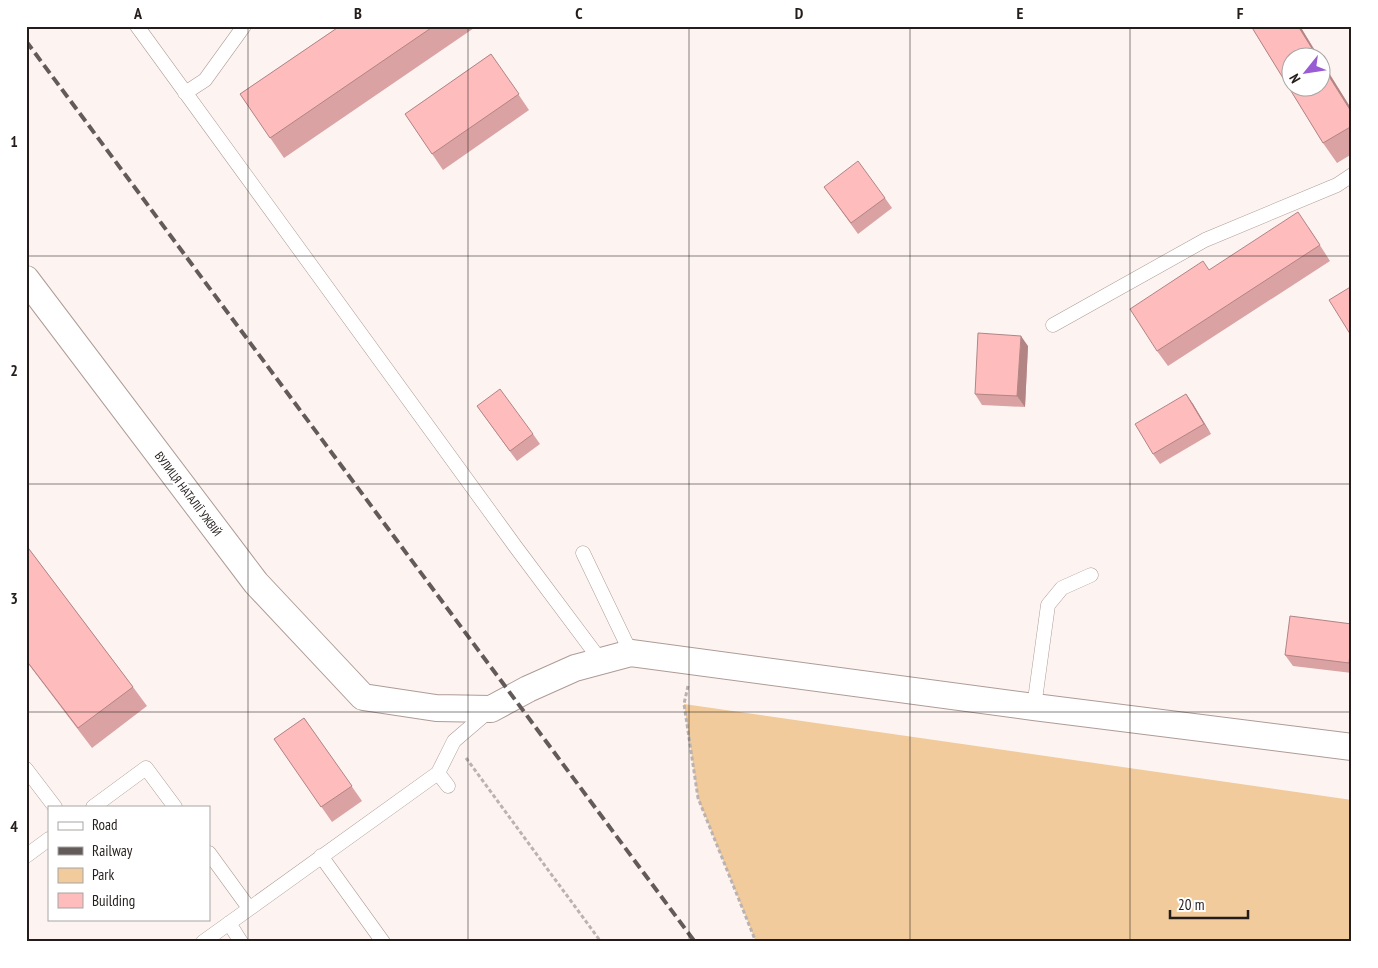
<svg xmlns="http://www.w3.org/2000/svg" width="1378" height="968" font-family="'PT Sans Narrow',sans-serif">
	<style>
		.green { fill: #f1cb9b }
		.lines { fill: none; stroke-linecap: round; stroke-linejoin: round }
		.lane-casing { stroke: #ae9b96; stroke-width: 15 }
		.street-casing { stroke: #ae9b96; stroke-width: 28 }
		.path { stroke: #bbb3b1; stroke-width: 3; stroke-dasharray: 4 2.5; stroke-linecap: butt }
		.lane { stroke: #fff; stroke-width: 14 }
		.street { stroke: #fff; stroke-width: 26 }
		.rail { stroke: #635b59; stroke-width: 4; stroke-dasharray: 10 5; stroke-linecap: butt }
		.wall { fill: #daa2a3 }
		.shaded-wall { fill: #b28484 }
		.building { fill: #febcbd; stroke: #b28484 }
		.grid { fill: none; stroke: #241d1b; stroke-width: 1; stroke-opacity: 0.55 }
		.labels { text-anchor: middle; stroke-width: 4; stroke-linejoin: round; paint-order: stroke }
		.street-label { font-size: 12px; fill: #241d1b; stroke: #fff }
		.neatline { fill: none; stroke: #241d1b; stroke-width: 2 }
		.grid-label { font-size: 16px; text-anchor: middle; font-weight: bold; fill: #241d1b }
	</style>
	<rect width="100%" height="100%" fill="#fdf4f2"/>
	<path class="green" d="M684,704L1352,800V942H756L698,798Z"/>
	<g class="lines">
		<defs>
			<path id="lane" d="M137,26L515,546L601,661
				M185,93L205,80L244,26
				M1053,325L1205,240L1337,185L1352,175
				M583,553L631,653
				M1034,707L1048,605L1062,588L1091,575
				M26,769L55,807
				M438,773L448,786
				M93,807L146,768L175,807
				M209,853L249,908
				M26,856L49,839
				M321,856L383,942
				M229,923L241,942
				M203,942L438,773L454,741L489,711"/>
			<path id="street" d="M26,279L256,583L363,697L436,708L491,709L528,689L575,668L631,653L1034,707L1352,747"/>
		</defs>
		<use href="#lane" class="lane-casing"/>
		<use href="#street" class="street-casing"/>
		<path class="path" d="M688,686L684,704L698,798L756,942
			M466,758L601,942"/>
		<use href="#lane" class="lane"/>
		<use href="#street" class="street"/>
		<path class="rail" d="M26,41L695,942"/>
	</g>
	<path class="wall" d="M340,26H477L284,158L240,94Z
		M1251,26H1300L1352,110V154L1337,163L1323,143Z
		M491,54L529,110L443,170L405,114Z
		M824,187L885,198L892,208L858,234Z
		M1309,228L1330,261L1168,366L1157,351L1209,270Z
		M1028,346L1025,407L982,405L975,394Z
		M1186,394L1193,404L1211,434L1160,464L1153,454Z
		M477,406L533,434L540,444L517,461Z
		M26,545L133,687L147,706L92,748L26,661Z
		M1352,624V673L1293,666L1285,655Z
		M304,718L362,801L332,822L274,739Z"/>
	<path class="shaded-wall" d="M1298,26H1300L1319,58H1318Z
		M1320,59L1352,110V113L1320,62Z
		M1021,336L1028,346L1025,407L1017,396Z
		M1186,394L1193,404L1211,434L1204,424Z
		M1352,637V668L1349,663Z"/>
	<path class="building" d="M340,26H434L270,138L240,94Z
		M1251,26H1298L1318,58H1290V88H1320V62L1352,113V126L1323,143Z
		M491,54L519,94L432,154L405,114Z
		M858,161L885,198L851,223L824,187Z
		M1298,212L1320,245L1157,351L1130,309L1203,261L1209,270Z
		M1352,286V337L1329,300Z
		M978,333L1021,336L1017,396L975,394Z
		M500,389L533,434L510,451L477,406Z
		M1186,394L1204,424L1153,454L1135,424Z
		M26,545L133,687L78,728L26,660Z
		M1290,616L1352,624V637L1349,663L1285,655Z
		M304,718L352,786L321,807L274,739Z"/>
	<path class="grid" d="M248,26V942M468,26V942M689,26V942M910,26V942M1130,26V942M26,256H1352M26,484H1352M26,712H1352"/>
	<g class="labels">
		<g class="street-label">
			<text transform="translate(188 494) rotate(53)" y="4">ВУЛИЦЯ НАТАЛІЇ УЖВІЙ</text>
		</g>
	</g>
	<rect width="1378" height="968" fill="none" stroke="#ffffff" stroke-width="55"/>
	<rect x="48" y="806" width="162" height="115" fill="#ffffff" stroke="#a7a5a4"/>
	<rect x="58" y="822" width="25" height="8" fill="#ffffff" stroke="#a7a5a4"/>
	<text x="92" y="830" font-size="15" fill="#241d1b">Road</text>
	<rect x="58" y="847" width="25" height="8" fill="#635b59" stroke="#a7a5a4"/>
	<text x="92" y="856" font-size="15" fill="#241d1b">Railway</text>
	<rect x="58" y="868" width="25" height="15" fill="#f1cb9b" stroke="#a7a5a4"/>
	<text x="92" y="880" font-size="15" fill="#241d1b">Park</text>
	<rect x="58" y="893" width="25" height="15" fill="#febcbd" stroke="#a7a5a4"/>
	<text x="92" y="906" font-size="15" fill="#241d1b">Building</text>
	<g transform="translate(1306 72) rotate(240)"><circle r="24" fill="#ffffff" stroke="#a7a5a4"/>
	<path d="M0-4L9 19L0 12L-9 19Z" fill="#995cd3"/>
	<text y="-8" font-size="14" font-weight="bold" text-anchor="middle" fill="#241d1b">N</text>
	</g>
	<path d="M1170 910v8h78v-8" fill="none" stroke="#241d1b" stroke-width="2.5"/>
	<text x="1178" y="910" font-size="15" fill="#241d1b" stroke="#ffffff" stroke-width="4" paint-order="stroke">20 m</text>
	<rect x="28" y="28" width="1322" height="912" class="neatline"/>
	<g class="grid-label">
		<text x="138" y="19">A</text>
		<text x="358" y="19">B</text>
		<text x="579" y="19">C</text>
		<text x="799" y="19">D</text>
		<text x="1020" y="19">E</text>
		<text x="1240" y="19">F</text>
		<text x="14" y="147">1</text>
		<text x="14" y="376">2</text>
		<text x="14" y="604">3</text>
		<text x="14" y="832">4</text>
	</g>
</svg>
